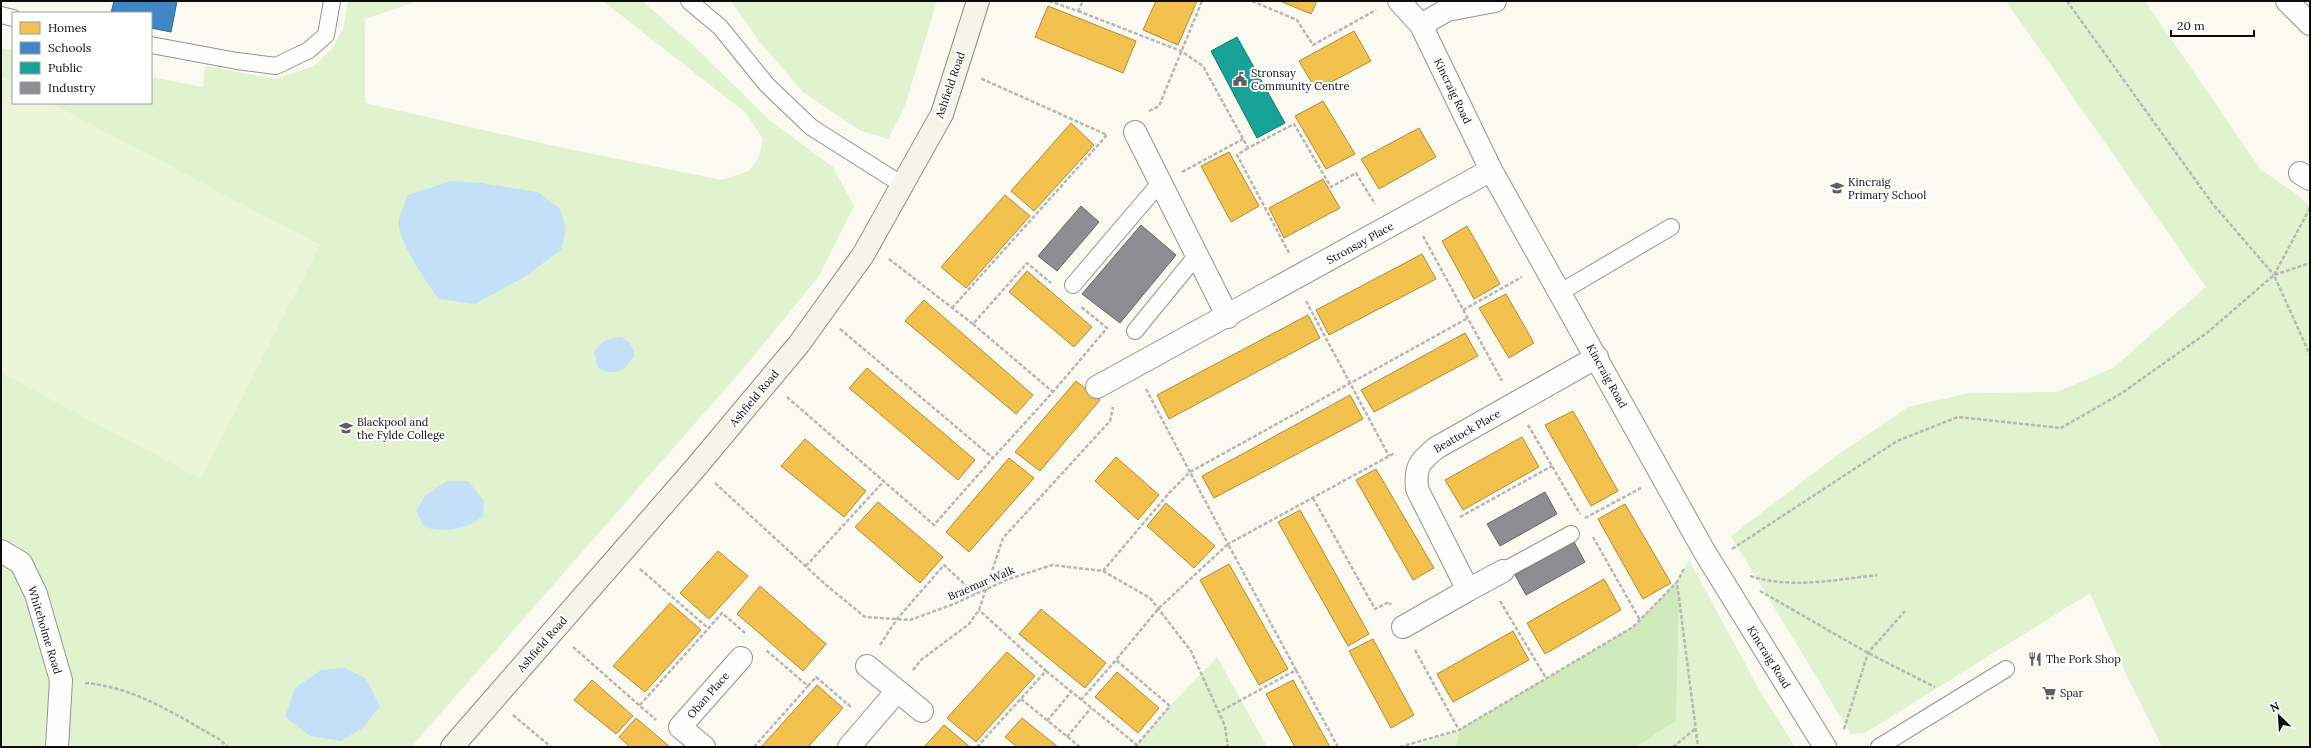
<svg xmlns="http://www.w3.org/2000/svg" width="2311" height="748" font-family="Lora,serif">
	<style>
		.green { fill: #e0f2ce }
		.forest { fill: #cfebbb }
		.pitch { fill: #ebf6d8 }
		.water { fill: #c3e0f8 }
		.homes { fill: #f2c14e; stroke: #ad8b3a }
		.schools { fill: #3f88c5; stroke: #30638e }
		.public { fill: #17a398; stroke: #14766e }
		.industry { fill: #8d8d92; stroke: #66666a }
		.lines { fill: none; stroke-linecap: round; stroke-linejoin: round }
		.lane-casing { stroke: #93938f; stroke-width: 18 }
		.street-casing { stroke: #93938f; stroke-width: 24 }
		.secondary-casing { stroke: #8a8a85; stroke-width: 24 }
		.path { stroke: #b7b7b5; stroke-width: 2.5; stroke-dasharray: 4 2; stroke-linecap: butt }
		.lane { stroke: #fefefd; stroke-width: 16 }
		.street { stroke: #fefefd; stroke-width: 22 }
		.secondary { stroke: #f4f4e8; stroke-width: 22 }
		.labels { text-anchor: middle; stroke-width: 4; stroke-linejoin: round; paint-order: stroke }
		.poi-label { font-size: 11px; fill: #0c0c0c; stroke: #fff; text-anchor: start }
		.street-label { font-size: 11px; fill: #0c0c0c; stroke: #fff }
	</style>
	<rect width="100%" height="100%" fill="#fafaf0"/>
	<path class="green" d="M348,1H418L365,19V103L554,146L722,180L749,171L759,157L763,139L746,113L603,1H642L694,46L768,119L833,167L854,206L819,276L748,363L411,747H1V48L13,50V103H151V77L203,87L205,66L276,79L314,66L331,50L343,29Z
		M731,1H937L904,108L888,139L859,130L803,92L759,41Z
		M2006,1H2145L2261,170L2295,193L2310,206V747H2162L2128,678L2090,593L1865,733L1851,734L1731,536L1839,454L1908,407L1970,393L2057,392L2113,368L2206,287Z
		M1689,560L1760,691L1795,747H1635L1676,720L1679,599L1677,582Z
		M1217,657L1267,747H1135L1170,706Z
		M1459,730L1456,747H1413Z"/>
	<path class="forest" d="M1677,582L1679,601L1676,721L1635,747H1456L1459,730L1633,627Z"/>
	<path class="pitch" d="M1,76L13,83V103H51L320,245L201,479L1,373Z"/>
	<path class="water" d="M451,181L481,183L538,192L560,209L566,228L561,250L524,277L475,304L439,299C427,283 395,238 399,219C401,211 405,203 408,195Z
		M622,337L630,343L635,355C625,371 616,377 598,368L594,352C601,341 609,338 622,337Z
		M447,481H468L484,501L483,516C466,530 445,533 424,527L416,511L425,496Z
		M345,668L365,678L380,706L363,728L341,741L310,736L285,717L295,688L321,670Z"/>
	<path class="homes" d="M1156,1H1197L1178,45L1143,30Z
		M1280,1H1317L1311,14Z
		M1048,6L1136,41L1123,73L1035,37Z
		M1354,31L1371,61L1316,90L1299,61Z
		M1323,101L1355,154L1326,169L1295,116Z
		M1071,123L1094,145L1034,211L1011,191Z
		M1419,128L1436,157L1379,189L1361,159Z
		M1229,152L1259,206L1231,222L1201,166Z
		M1323,179L1340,208L1284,238L1269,208Z
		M1005,195L1030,216L966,288L941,267Z
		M1467,226L1500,284L1474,299L1442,241Z
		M1422,254L1436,279L1329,335L1316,310Z
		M1027,271L1092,327L1074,347L1009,292Z
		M1506,294L1534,343L1509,358L1479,308Z
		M924,300L1033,395L1016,414L905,321Z
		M1308,315L1320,338L1169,419L1157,395Z
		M1465,333L1478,356L1374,412L1361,390Z
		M867,368L975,460L958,480L849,388Z
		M1076,381L1100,400L1040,471L1015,452Z
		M1350,395L1363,419L1214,498L1202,476Z
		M1573,411L1618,491L1591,506L1545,425Z
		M1522,437L1539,467L1463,510L1445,480Z
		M805,439L866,491L844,517L781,466Z
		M1116,457L1159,495L1138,520L1095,481Z
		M1009,458L1034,478L969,552L946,532Z
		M1376,469L1434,568L1413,580L1356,480Z
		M878,502L943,557L920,583L855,527Z
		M1166,503L1215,546L1194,568L1147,526Z
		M1625,504L1671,583L1643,599L1598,519Z
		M1300,510L1369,634L1348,646L1278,522Z
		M718,551L748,576L709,619L680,593Z
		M1229,564L1288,669L1259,685L1200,580Z
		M1604,579L1621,610L1545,654L1527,623Z
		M760,586L826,644L803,671L737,614Z
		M670,603L701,630L645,692L613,666Z
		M1041,609L1106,663L1085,688L1019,634Z
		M1513,631L1529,660L1453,702L1437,674Z
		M1373,639L1414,715L1391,728L1349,651Z
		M1007,652L1035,676L976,742L947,718Z
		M1117,672L1159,708L1138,733L1095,697Z
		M592,680L633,716L616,734L574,700Z
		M1293,680L1330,747H1295L1266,694Z
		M817,685L843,708L808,747H761Z
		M636,718L670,747H630L619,737Z
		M1022,718L1058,747H1017L1005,737Z
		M944,725L970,747H924Z"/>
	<path class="schools" d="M114,1H177L171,32L151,28V13H111Z"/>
	<path class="public" d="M1237,37L1285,123L1257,138L1211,51Z"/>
	<path class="industry" d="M1081,206L1099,222L1057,271L1038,256Z
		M1141,225L1176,255L1120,323L1082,294Z
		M1545,492L1557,514L1500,546L1487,524Z
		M1574,542L1585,562L1526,595L1515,575Z"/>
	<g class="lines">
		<defs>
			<path id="lane" d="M689,1L720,27L767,85L811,127L901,184
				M1,15L13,18
				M151,45L237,61L276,66L309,50L326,35L332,1
				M1073,285L1160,183
				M1559,293L1671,227
				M1135,331L1197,255
				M1503,571L1571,534
				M1879,747L2006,669"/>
			<path id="street" d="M1399,1L1421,25L1491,170L1704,551L1825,747
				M2287,1L2310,24
				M1421,25L1447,10L1495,1
				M1135,132L1228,317
				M2300,173L2310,179
				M1097,387L1491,170
				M1,551L21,563L36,594L61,680L57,747
				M1468,590L1503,571
				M1403,627L1468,590L1417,489C1415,467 1419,462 1436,448L1597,357
				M867,666L922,711
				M704,747L680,727L741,658
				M849,747L897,691"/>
			<path id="secondary" d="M452,747L697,466L799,344L863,255L942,114L978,1"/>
		</defs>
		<use href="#lane" class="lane-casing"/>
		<use href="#street" class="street-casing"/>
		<use href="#secondary" class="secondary-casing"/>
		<path class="path" d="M1049,1L1078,11L1083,1
			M1252,1L1297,20L1313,45L1376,10
			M2067,1L2212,203L2274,275
			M1078,11L1181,51L1203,66L1248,148L1294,124L1331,187L1356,173L1375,204
			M1149,111L1159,106L1202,1
			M1248,148L1237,155L1289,253
			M1182,172L1243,139
			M2310,208L2274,275L2310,355
			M1423,236L1502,381
			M889,259L973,324L1027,263L1051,283
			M1306,301L1389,456
			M952,308L1107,135L980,78
			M1463,310L1522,277
			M973,324L1053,392
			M840,329L993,458L1053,392L1107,328L1080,306
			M1146,389L1228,544L1393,454L1396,455
			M787,397L934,525L993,458
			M1528,425L1580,514
			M715,483L826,585L865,617L910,620L954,604L1006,580L1052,565L1103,571L1150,598L1191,651L1225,726L1228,747
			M1313,498L1375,609L1389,602L1391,605
			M1460,517L1552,466
			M1585,518L1641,488
			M1593,537L1640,620
			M1732,549L1897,441L1958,417L2061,428L2122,393L2208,332L2274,275L2310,263
			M806,566L884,481
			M640,569L708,628
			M1684,569L1677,582L1698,747
			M1103,571L1169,493L1190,472L1468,318
			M1750,576C1790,589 1835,580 1877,575
			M1760,591L1868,653L1935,687
			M1500,601L1546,678
			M880,645L897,619L944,565L975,594
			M573,647L656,720
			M1415,650L1459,730L1633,627L1677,582
			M913,670L921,660L969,624L979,610L1003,538L1110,421L1113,407
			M1296,670L1338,747
			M1046,671L1137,745
			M85,683C135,687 176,715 219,739L228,747
			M808,686L816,677L851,707
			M1021,699L1080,747
			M1081,700L1116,660
			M640,705L722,613L745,633
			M513,715L551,747
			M1047,721L1071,692
			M1844,729L1868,653L1905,611
			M1067,737L1091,708
			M754,747L808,686L766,650
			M977,747L1046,671L979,610
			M1135,747L1170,706L1116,660L1159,608L1228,544L1296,670L1219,712
			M1400,747L1459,730
			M1673,747L1695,729"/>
		<use href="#lane" class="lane"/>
		<use href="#street" class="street"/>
		<use href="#secondary" class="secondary"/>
	</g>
	<defs>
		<symbol id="civic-bare" viewBox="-9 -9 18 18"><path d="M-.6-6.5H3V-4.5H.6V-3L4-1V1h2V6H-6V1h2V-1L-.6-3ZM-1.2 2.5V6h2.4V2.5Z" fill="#5f5f5c" stroke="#fff" stroke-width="2.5" paint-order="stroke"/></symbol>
		<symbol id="school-bare" viewBox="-9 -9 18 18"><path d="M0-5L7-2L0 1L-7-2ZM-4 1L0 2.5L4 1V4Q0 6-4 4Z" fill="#5f5f5c" stroke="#fff" stroke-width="2.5" paint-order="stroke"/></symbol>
		<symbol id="university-bare" viewBox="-9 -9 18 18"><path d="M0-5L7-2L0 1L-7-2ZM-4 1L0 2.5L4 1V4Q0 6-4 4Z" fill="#5f5f5c" stroke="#fff" stroke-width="2.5" paint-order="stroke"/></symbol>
		<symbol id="restaurant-bare" viewBox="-9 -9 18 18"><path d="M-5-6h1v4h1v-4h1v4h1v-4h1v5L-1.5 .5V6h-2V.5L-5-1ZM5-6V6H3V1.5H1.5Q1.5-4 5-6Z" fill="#5f5f5c" stroke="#fff" stroke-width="2.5" paint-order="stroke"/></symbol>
		<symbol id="supermarket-bare" viewBox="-9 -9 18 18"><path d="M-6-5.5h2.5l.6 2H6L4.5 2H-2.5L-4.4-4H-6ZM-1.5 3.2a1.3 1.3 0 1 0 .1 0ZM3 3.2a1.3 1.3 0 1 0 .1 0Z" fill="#5f5f5c" stroke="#fff" stroke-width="2.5" paint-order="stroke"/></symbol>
	</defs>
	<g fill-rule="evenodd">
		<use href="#civic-bare" x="1230" y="69" width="20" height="20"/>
		<use href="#school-bare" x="1827" y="178" width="20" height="20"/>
		<use href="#university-bare" x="336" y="418" width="20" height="20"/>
		<use href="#restaurant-bare" x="2025" y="649" width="20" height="20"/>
		<use href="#supermarket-bare" x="2039" y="683" width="20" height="20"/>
	</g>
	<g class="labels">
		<g class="poi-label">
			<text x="1251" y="77">Stronsay<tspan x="1251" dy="13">Community Centre</tspan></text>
			<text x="1848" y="186">Kincraig<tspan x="1848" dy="13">Primary School</tspan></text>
			<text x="357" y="426">Blackpool and<tspan x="357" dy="13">the Fylde College</tspan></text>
			<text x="2046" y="663">The Pork Shop</text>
			<text x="2060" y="697">Spar</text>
		</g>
		<g class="street-label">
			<text transform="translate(950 85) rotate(-71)" y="4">Ashfield Road</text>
			<text transform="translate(1453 91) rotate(64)" y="4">Kincraig Road</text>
			<text transform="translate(1360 243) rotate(-29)" y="4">Stronsay Place</text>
			<text transform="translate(1607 376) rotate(61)" y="4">Kincraig Road</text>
			<text transform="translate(754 398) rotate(-50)" y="4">Ashfield Road</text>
			<text transform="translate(1467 431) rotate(-30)" y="4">Beattock Place</text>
			<text transform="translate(981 583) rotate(-23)" y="4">Braemar Walk</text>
			<text transform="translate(45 630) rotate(73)" y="4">Whiteholme Road</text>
			<text transform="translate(542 644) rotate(-49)" y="4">Ashfield Road</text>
			<text transform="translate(1769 657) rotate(58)" y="4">Kincraig Road</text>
			<text transform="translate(708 695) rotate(-49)" y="4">Oban Place</text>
		</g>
	</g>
	<rect width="2311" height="748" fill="none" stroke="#0c0c0c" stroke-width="4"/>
	<rect x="12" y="12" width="140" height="92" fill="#ffffff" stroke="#9e9e9e"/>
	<rect x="20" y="22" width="20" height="12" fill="#f2c14e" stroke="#9e9e9e"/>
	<text x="48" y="32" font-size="12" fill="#0c0c0c">Homes</text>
	<rect x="20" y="42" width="20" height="12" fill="#3f88c5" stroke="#9e9e9e"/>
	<text x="48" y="52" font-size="12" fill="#0c0c0c">Schools</text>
	<rect x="20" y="62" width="20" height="12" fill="#17a398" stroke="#9e9e9e"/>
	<text x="48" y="72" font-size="12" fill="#0c0c0c">Public</text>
	<rect x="20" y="82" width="20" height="12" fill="#8d8d92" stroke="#9e9e9e"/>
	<text x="48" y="92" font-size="12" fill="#0c0c0c">Industry</text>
	<g transform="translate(2279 716) rotate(335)" stroke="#ffffff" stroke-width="3" paint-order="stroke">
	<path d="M0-3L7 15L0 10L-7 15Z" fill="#0c0c0c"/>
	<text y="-6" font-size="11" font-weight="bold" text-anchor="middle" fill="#0c0c0c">N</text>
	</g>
	<path d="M2171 30v6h83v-6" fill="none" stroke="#0c0c0c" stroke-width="2"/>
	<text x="2177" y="30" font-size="12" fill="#0c0c0c" stroke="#ffffff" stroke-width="3" paint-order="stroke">20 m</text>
</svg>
